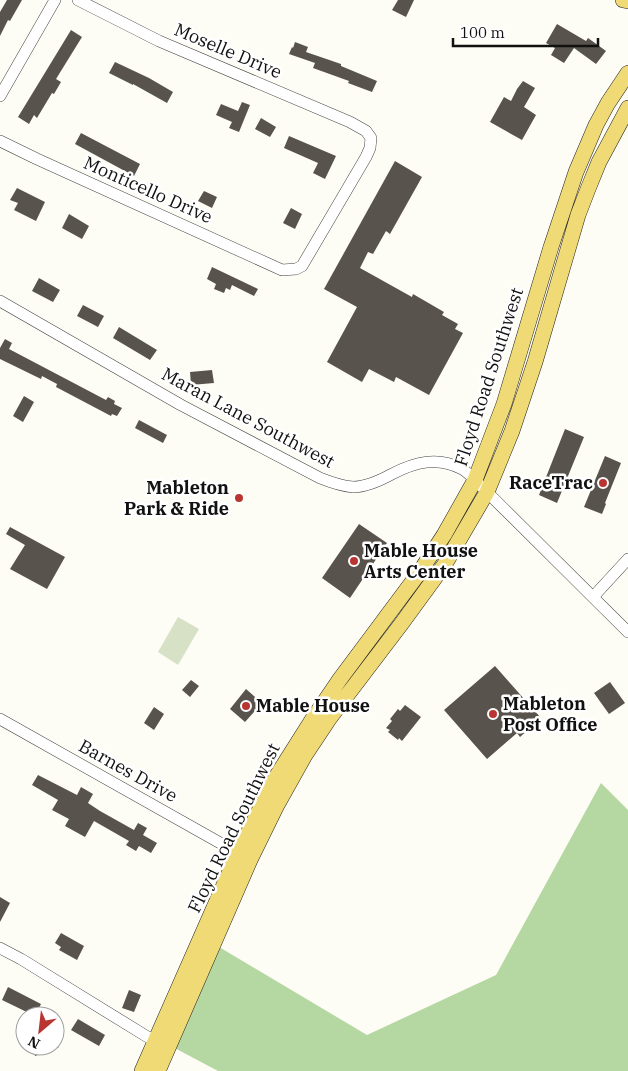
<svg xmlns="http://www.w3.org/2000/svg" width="628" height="1071" font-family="'IBM Plex Serif',serif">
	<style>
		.forest { fill: #b5d7a1 }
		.cemetery { fill: #d6e1c6 }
		.building { fill: #59534e }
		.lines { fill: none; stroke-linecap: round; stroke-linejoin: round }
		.minor-casing { stroke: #444; stroke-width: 12 }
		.major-casing { stroke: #222; stroke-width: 16 }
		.minor { stroke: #fff; stroke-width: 11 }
		.major { stroke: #efda75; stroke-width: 15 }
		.poi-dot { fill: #b83532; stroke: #fff; stroke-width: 2 }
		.labels { text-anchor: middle; stroke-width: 5; stroke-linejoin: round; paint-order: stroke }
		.street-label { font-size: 18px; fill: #111; stroke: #fff }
		.poi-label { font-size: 18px; font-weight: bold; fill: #111; stroke: #fff; text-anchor: start }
	</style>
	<rect width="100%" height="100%" fill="#fefdf5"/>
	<path class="forest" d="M601,783L628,810V1071H218L152,1036L199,935L367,1035L496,975Z"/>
	<path class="cemetery" d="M178,617L199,629L178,665L158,652Z"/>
	<path class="building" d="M7,0H22L10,21L8,20L0,36V12Z
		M398,0H414L406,17L392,10Z
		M557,24L586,41L588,38L606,51L596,64L574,48L564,63L551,55L555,48L546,43Z
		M71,30L82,37L56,79L61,82L54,94L52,93L37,118L34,115L29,124L18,117Z
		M295,42L308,47L306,52L341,64V66L377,81L372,92L348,83L349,81L313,68L315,63L289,54L292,47L293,48Z
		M115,62L149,78L173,92L167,103L133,84V85L109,73Z
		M523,81L535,88L524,107L536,115L522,140L490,122L504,97L511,101L517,89Z
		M242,102L250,105L239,132L229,128L232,122L216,115L221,104L238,111Z
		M261,118L276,127L270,137L255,129Z
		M81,133L140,164L134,176L75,144Z
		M289,136L336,156L325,179L313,173L318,163L284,148Z
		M395,161L422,177L390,234L386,231L373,254L368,252L360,268L412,297L413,294L444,312L442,315L458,324L455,329L463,333L429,395L396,377L394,382L369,369L362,382L327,362L357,307L324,289Z
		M17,188L45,202L36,221L14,210L18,203L10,200Z
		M204,191L217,197L212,208L198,201Z
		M291,208L302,214L295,229L283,223Z
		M69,214L89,226L82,239L62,228Z
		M212,267L258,289L254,296L232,285L230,290L226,288L224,293L214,289L216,284L207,279Z
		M39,278L60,290L53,302L32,291Z
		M83,305L104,316L98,327L77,316Z
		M119,327L157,350L150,360L113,338Z
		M5,339L12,343L9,349L106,400L108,397L115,401L114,404L122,408L117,416L112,414L111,416L56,387L57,384L42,376L41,379L0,359V348Z
		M212,370L214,383L191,385L190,372Z
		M24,396L34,402L23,422L13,416Z
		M139,420L167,435L163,443L135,428Z
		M565,429L584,437L557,503L539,495Z
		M605,456L621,463L605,503L606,504L602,514L584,507Z
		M359,524L387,543L350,598L322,578Z
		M10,527L65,557L47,589L10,569L25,545L6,534Z
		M495,666L541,718L520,737L517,733L487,759L444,710Z
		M191,680L199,686L190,697L182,690Z
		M610,682L625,703L609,714L594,693Z
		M246,689L262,703L245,722L230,709Z
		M405,705L421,717L402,741L399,738L398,740L388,732L390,730L386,728L392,721L390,719L398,709L400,711Z
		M154,707L164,714L154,730L144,723Z
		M38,775L77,795L81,787L93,794L88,803L100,811L134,830L138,823L147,828L143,835L157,843L151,853L139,846L136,851L126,845L129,841L94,821L85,837L65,826L69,819L52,810L58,800L32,785Z
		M0,897L10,903L0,922Z
		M61,933L84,946L77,960L59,950L61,947L55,943Z
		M8,987L41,1004L35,1016L2,1000Z
		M129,990L141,995L134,1012L122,1008Z
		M78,1019L105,1035L99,1046L71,1030Z
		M32,1046H59V1047L35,1056Z"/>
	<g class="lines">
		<defs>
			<path id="minor" d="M0,96L55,0
				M0,141L37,159L282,270L296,269L302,266L366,157L370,148L371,138L366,131L350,122L159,41L78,0
				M0,301L181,405L320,478C330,482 341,486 353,487C367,487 381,480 392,474C415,462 438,456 462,469C471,474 479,485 487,492L628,632
				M593,597L628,559
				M0,719L238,853
				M0,948L21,959L146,1036L162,1044"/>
			<path id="major" d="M623,0L628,1
				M142,1071L238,853L276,777L312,720L340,679L419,573L444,535L475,480L504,404L551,247L576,172L596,125L608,103L628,73
				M158,1071L250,860L277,805L305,755L329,719L402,623L445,564L487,492L512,431L535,362L578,215L588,189L599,162L628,108"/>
		</defs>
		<use href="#minor" class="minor-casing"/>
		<use href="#major" class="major-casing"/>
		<use href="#minor" class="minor"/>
		<use href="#major" class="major"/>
	</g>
	<g class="poi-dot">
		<circle cx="603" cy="483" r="5"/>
		<circle cx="239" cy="498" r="5"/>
		<circle cx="354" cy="561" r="5"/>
		<circle cx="246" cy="706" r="5"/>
		<circle cx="493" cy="714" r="5"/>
	</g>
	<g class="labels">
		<g class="street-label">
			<text transform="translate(228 51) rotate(23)" y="6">Moselle Drive</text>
			<text transform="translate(148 190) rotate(24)" y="6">Monticello Drive</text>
			<text transform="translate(489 377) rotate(-72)" y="6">Floyd Road Southwest</text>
			<text transform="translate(248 418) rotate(28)" y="6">Maran Lane Southwest</text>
			<text transform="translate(128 771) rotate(29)" y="6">Barnes Drive</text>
			<text transform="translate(234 828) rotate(-64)" y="6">Floyd Road Southwest</text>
		</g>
		<g class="poi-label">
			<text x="593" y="489" text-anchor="end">RaceTrac</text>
			<text x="229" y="494" text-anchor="end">Mableton<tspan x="229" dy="21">Park &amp; Ride</tspan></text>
			<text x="364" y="557">Mable House<tspan x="364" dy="21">Arts Center</tspan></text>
			<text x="503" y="710">Mableton<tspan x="503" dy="21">Post Office</tspan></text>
			<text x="256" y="712">Mable House</text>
		</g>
	</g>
	<g transform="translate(40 1031) rotate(208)"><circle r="24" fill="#ffffff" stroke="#a0a0a0"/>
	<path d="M0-4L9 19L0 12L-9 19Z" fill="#b83532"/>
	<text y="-8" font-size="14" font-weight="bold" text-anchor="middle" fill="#111111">N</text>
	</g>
	<path d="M453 38v8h145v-8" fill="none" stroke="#111111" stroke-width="2.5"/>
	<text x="460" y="38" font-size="15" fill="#111111" stroke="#ffffff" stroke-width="4" paint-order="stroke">100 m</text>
</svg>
